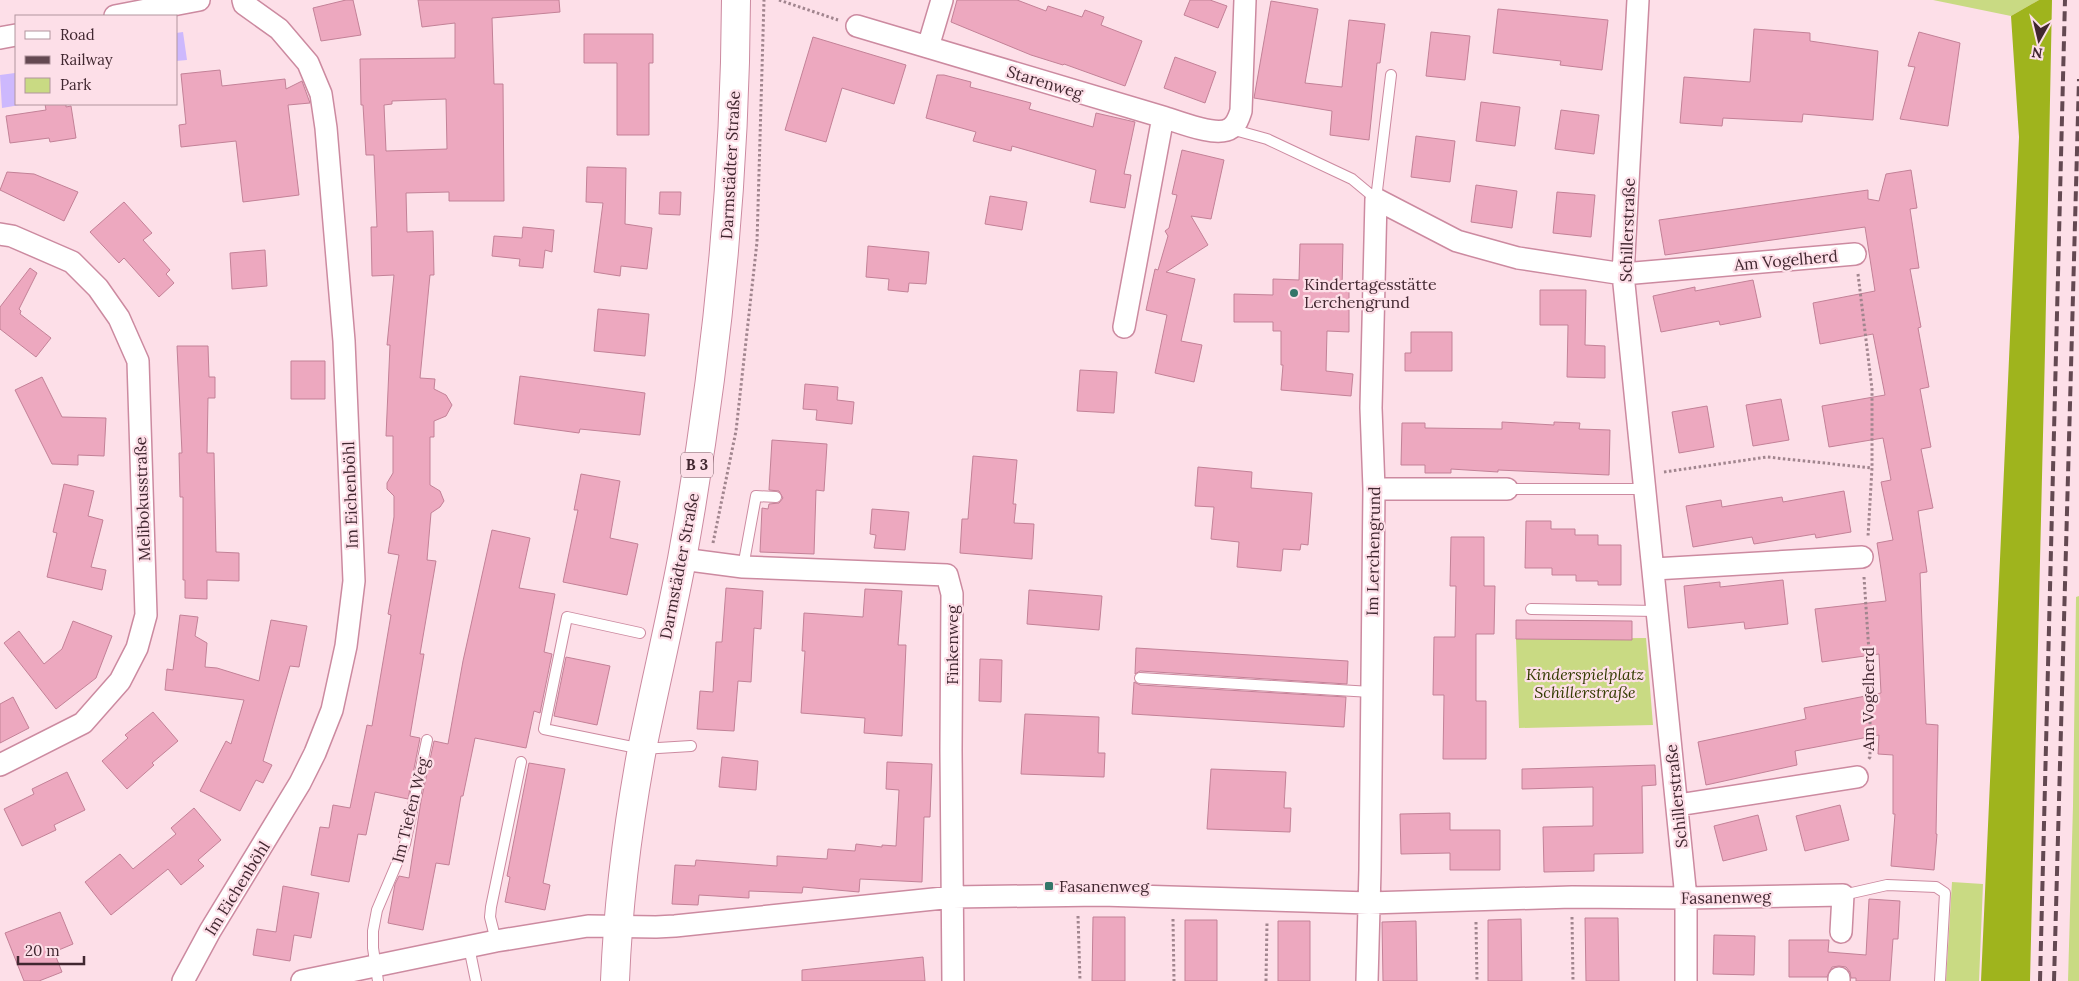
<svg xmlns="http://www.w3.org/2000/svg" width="2079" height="981" font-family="Lora,serif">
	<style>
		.green { fill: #c9da83 }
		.forest { fill: #9fb41d }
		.water { fill: #cdb8fd }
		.building { fill: #eda8bf; stroke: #c38197; fill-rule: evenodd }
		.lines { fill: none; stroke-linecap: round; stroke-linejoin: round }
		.service-casing { stroke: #cc8aa0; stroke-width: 12 }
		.minor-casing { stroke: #cc8aa0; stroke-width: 24 }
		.primary-casing { stroke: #cc8aa0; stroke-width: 30 }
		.path { stroke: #a1858e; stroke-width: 3; stroke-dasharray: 2.5 2.5; stroke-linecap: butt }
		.service { stroke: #fff; stroke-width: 10 }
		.minor { stroke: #fff; stroke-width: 21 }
		.primary { stroke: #fff; stroke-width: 28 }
		.rail { stroke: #644952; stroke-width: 4; stroke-dasharray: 10 5; stroke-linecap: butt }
		.poi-dot { fill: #337669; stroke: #fddfe8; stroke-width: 2 }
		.labels { text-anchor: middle; stroke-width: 4.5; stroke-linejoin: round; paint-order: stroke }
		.shield { fill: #fddfe8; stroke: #795e67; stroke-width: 1 }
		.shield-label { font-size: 15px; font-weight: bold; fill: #412730 }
		.street-label { font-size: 16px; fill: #412730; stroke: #fddfe8 }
		.poi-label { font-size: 16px; fill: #412730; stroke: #fddfe8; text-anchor: start }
		.park-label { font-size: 16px; font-style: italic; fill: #333b00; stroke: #fddfe8 }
	</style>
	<rect width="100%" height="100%" fill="#fddfe8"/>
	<path class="green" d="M1933,0H2039L2011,16Z
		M2079,596V981H2068L2073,806L2076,597Z
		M1646,638L1653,725L1519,728L1516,639Z
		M1952,882L1983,884L1979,981H1946Z"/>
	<path class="forest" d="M2039,0H2052L2045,351L2030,981H1981L2019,137L2011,16Z"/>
	<path class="water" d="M183,32L187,60L176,61V33Z
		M15,73L16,104L20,105L2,108L0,75Z"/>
	<path class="building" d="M346,0H353L361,35L321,41L313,8Z
		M418,0H559L560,12L492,18L494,84H503L504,201H449V192L406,193L407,232L433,231L434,275H430L420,378L435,379L434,389L446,395L452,405L446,416L434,421V437H430V485L440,491L444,501L440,507L431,513L427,560L436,561L420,654H424L410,736L420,738L408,799L375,792L366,835L358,834L349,882L311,875L320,827L329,828L333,805L350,808L367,725L372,726L391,615L388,614L399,555L388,553L394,517V496L387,489V483L393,473V436H386L390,345H387L394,275L372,276L371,227H377L374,155H366L363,105H361L360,59L455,58V23L422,27ZM446,99L447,149L386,151L384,105L392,104V101Z
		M957,0H1017L1046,11L1048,6L1082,17L1085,10L1104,17L1101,25L1142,41L1125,86L1064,64L1063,65L1031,55L951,22Z
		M1190,0H1210L1227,6L1218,28L1184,15Z
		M1271,1L1318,9L1305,83L1342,87L1349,20L1385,24L1380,63H1377L1369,140L1330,135L1332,111L1254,98Z
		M1498,9L1608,20L1602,70L1560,65L1561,61L1493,53Z
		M1754,29L1810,33V41L1878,51L1873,120L1803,114L1802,122L1723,118L1722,126L1680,123L1684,77L1750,82Z
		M1431,32L1470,36L1465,80L1426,76Z
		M1919,32L1960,43L1948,126L1900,119L1915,67L1908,66Z
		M584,34H653V63H649V135H617V63H584Z
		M813,37L906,65L894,104L842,88L826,142L785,130Z
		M1175,57L1216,72L1205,103L1164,88Z
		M220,70L222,86L285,79L286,89L302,81L310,103L288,105L299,195L243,202L236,141L181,147L179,125L186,124L181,74Z
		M937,75H944L971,82L970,87L1031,103L1029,109L1093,127L1096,113L1135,122L1124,174L1131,175L1125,208L1090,202L1096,170L1012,146L1011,151L973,141L976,132L926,118Z
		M1481,102L1520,107L1515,146L1476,141Z
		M45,104H66V107L71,106L76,138L50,142L49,138L10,143L6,116L46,110Z
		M1561,110L1599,115L1594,154L1555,149Z
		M1416,136L1455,141L1450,182L1411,177Z
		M1182,150L1224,160L1211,219L1191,216L1208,245L1166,272L1195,279L1181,341L1202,345L1194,382L1155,373L1167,315L1146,310L1155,269L1158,270L1168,236L1165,231L1169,228L1177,195L1172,194Z
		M587,167L626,168L625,224L652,228L647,269L621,266L620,276L594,272L603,203L586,202Z
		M1911,170L1917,208L1910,209L1919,268L1910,269L1921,327L1918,328L1929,387L1920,389L1931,447L1921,449L1933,508L1918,511L1927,572L1920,573L1926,724L1938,725L1936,834H1937L1934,870L1891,866L1895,814H1893V755L1878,754L1879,735L1795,751L1797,765L1706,785L1698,742L1806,719L1804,708L1881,693L1879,654L1822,662L1815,609L1886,601L1877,543L1893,540L1881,482L1891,480L1883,438L1829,447L1822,406L1885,395L1873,334L1820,344L1813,303L1875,291L1865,227L1665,255L1659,220L1868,190V199L1879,201L1886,174Z
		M7,172L34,174L78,192L64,221L0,190Z
		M1476,185L1517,191L1512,228L1471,222Z
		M660,192H681L680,215L659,214Z
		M1557,192L1595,195L1591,237L1553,233Z
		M990,196L1027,202L1022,230L985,224Z
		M124,202L152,233L143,240L170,270L166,274L174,283L159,297L124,258L119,263L90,232Z
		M523,227L554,230L552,252L545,250L543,268L519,266L520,259L492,256L494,236L522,238Z
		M1300,244H1343L1342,288H1349V332L1327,331L1326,371L1353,374L1351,396L1281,390L1283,365H1281V331H1273V322H1234V294L1273,295V279L1299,280Z
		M868,246L929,252L926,284L909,283L908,292L888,290L889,279L866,277Z
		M265,250L267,286L232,289L230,253Z
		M30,268L37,273L19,309L21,311L20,314L51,338L36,357L0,329V307Z
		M1753,280L1761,317L1720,325L1719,321L1661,332L1653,296L1695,287V291Z
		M1540,290H1586L1585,345L1605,346V378L1567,377L1568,325H1540Z
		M598,309L649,314L645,356L594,351Z
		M1411,332H1452V371H1405V353H1411Z
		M177,346H208L209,377H215V398H208L207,453H214L216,552L239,553V581L207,580V599L185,598V580H183V497H180L179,453H182Z
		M291,361H325V399H291Z
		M1080,370L1117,372L1114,413L1077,411Z
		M520,376L645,393L640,435L580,429L579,433L514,424Z
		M42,377L62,417L106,418L104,456L78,455V465L52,464L15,390Z
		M805,384L838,387L837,400L854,402L852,424L816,420L817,410L803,409Z
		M1781,399L1789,440L1753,446L1746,405Z
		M1707,406L1714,447L1679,453L1672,412Z
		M1502,422L1554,425V422L1580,423L1579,429L1610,430L1609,475L1498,470V472L1451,469V473H1425V465H1401L1402,423H1425V428L1502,429Z
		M772,440L827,444L824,491L816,490L814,554L760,552L762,508L768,509L769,504L779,503L783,498L779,491L769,490Z
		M973,456L1017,460L1013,504H1016L1014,523L1034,524L1032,559L960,553L962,519H968Z
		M1198,467L1252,472L1251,488L1312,493L1308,545L1301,544L1300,550L1283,549L1281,571L1237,567L1239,542L1211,539L1214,507L1195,506Z
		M581,474L620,481L610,538L638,544L627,595L563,582L578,510H574Z
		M64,484L94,491L88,516L103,520L91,567L106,570L102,590L47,577L57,533L53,532Z
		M1844,491L1851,532L1816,538L1815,534L1754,544L1752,537L1693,547L1686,506L1721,500L1722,507L1782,497L1783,502Z
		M872,509L909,512L905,550L874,548L876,535L870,534Z
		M1526,521H1551V529H1575V535H1598V545H1621V585H1598V581H1576V575H1552V568H1525Z
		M492,530L530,538L519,588L555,594L544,652L552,654L540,713L534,711L526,748L475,738L463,796H461L449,865L436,863L423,930L388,923L395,884L399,876L409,878L421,801L434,741L448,744L463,661Z
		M1451,537H1484V586H1495L1494,634H1476V701H1486V759H1443L1444,695H1433L1434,637H1455L1456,586H1450Z
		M1783,580L1788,624L1745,629L1744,622L1688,628L1684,586L1720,582V587Z
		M726,588L763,591L761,629L754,628L751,682L738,681L734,731L697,729L700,691L713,692L716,642H722Z
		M865,589L902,591L898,645H906L902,736L864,733L865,718L801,713L805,651H802L804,613L863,617Z
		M1029,590L1102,596L1099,630L1027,624Z
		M180,615L198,617L195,636L207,643L205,667L217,668L259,681L271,620L307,626L299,667L290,666L263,761L272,765L263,783L256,780L240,811L200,791L226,741L231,744L244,700L165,690L167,669L173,670Z
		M1516,620L1632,621V640L1516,639Z
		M73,621L112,636L96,678L56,709L4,643L19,631L44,664L62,649Z
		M1136,648L1348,661L1347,684L1140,671L1135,674Z
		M566,657L610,666L597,725L554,716Z
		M980,659L1002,660L1001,702L979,701Z
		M1134,682L1140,685L1346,697L1344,727L1132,714Z
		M13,697L29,728L0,743V704Z
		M153,712L178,741L152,763L154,765L127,789L102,761L128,738L125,735Z
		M1025,714L1099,717L1098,753H1105L1104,777L1021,774Z
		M722,757L758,761L756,790L719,787Z
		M887,762L932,764L930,817H924L922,882L860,879L859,892L803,887L802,893L749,891V898L699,895L698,905L672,904L675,865L695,866L696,860L777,866V856L827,859L828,849L855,851L856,844L882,847V845L896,846L899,790L886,789Z
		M529,763L565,769L543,883L550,885L545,910L505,902L510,877L507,876Z
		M1655,765L1656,785L1642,786L1643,853L1594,854V871L1544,872L1543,827L1593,826V787L1522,789V769Z
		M1211,769L1286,772L1284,808H1291L1290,832L1207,829Z
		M67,772L85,810L54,825L56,830L22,846L4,809L34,794L32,789Z
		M1840,805L1849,840L1805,851L1796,816Z
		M194,808L221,840L198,860L204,866L181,885L168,869L111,915L85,882L120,854L133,869L176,834L171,828Z
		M1450,813V830H1500V870H1450V853L1401,854L1400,814Z
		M1758,815L1767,850L1723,861L1714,826Z
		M283,886L319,893L311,938L294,935L290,961L253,955L257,929L276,932Z
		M1869,899L1900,901L1898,939H1893L1890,981H1856V978H1851L1850,972L1846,967L1839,966L1832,967L1827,977H1789V940H1829L1828,952L1866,955Z
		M60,912L73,944L54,952L62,972L39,981H24L5,933Z
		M1093,917H1125V981H1092Z
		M1585,918H1618L1619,981H1586Z
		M1521,919L1522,981H1488V920Z
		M1185,920H1217V981H1185Z
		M1278,921H1310V981H1278Z
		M1416,921L1417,981H1383L1382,922Z
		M1714,935L1755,936L1754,975L1713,974Z
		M923,957L925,981H802V970Z"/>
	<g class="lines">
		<defs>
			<path id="service" d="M1231,129L1267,139L1352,179L1376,199
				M1376,199L1391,75
				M1507,489H1645
				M743,567L756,496L776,497
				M1531,609L1657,611
				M640,633L567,617L544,729L642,749L691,746
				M1140,678L1371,692
				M1843,895L1887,885L1936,887L1945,893L1940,981
				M496,941L490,917L491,907L521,762
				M469,947L476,981
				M378,981L373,948V931L377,910L405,844L427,740"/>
			<path id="minor" d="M1638,0L1623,274L1686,898V981
				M115,16L199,0
				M857,26L1163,117C1179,122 1218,138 1231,128C1237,124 1239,117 1241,111L1245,0
				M0,38L16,35
				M928,47L942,0
				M0,234L12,236L72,262L98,288L119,318L138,361L146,615L137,648L120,681L83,723L0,765
				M1124,327L1163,117
				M1374,489H1507
				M682,559L743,567L947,575L952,594L951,750L953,981
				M1654,569L1862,557
				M1678,805L1857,777
				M183,981L210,931L300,783L315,753L332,710L346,646L354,581L344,341L326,128L321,94L308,63L279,29L244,4L243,0
				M302,981L496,941L588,926L656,927L675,926L953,897L1101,895L1369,903L1572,897L1686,898L1843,895L1841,932
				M1367,981L1370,870L1374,489L1371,408L1376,199L1457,241L1518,258L1623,274L1855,254
				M1839,981V978"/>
			<path id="primary" d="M615,981C618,903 628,825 642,749C655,685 670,622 682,559C716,372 735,190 736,0"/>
		</defs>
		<use href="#service" class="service-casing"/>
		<use href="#minor" class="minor-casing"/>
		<use href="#primary" class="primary-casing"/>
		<path class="path" d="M779,0L838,20
			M1858,274L1872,389V468L1868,537
			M1664,472L1767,457L1872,468
			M713,543L736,431L757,242L764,0
			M1864,577L1870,667V757L1868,760
			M1078,916L1080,981
			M1572,917L1573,981
			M1173,919L1174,981
			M1476,922L1477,981
			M1266,981L1267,922"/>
		<use href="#service" class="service"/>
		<use href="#minor" class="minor"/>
		<use href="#primary" class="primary"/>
		<path class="rail" d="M2040,981L2065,0
			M2054,981L2079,79"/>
	</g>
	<g class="poi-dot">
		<circle cx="1294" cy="293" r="5"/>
		<rect x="1044" y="881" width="10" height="10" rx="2.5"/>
	</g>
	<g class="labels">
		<rect class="shield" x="681" y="452.5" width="32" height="25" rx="4"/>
		<g class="shield-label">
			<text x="697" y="470">B 3</text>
		</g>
		<g class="street-label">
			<text transform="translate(1045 82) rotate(17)" y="6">Starenweg</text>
			<text transform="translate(730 165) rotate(-87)" y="6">Darmstädter Straße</text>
			<text transform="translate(1627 230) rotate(-88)" y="6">Schillerstraße</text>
			<text transform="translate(1786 260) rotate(-5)" y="6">Am Vogelherd</text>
			<text transform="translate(350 495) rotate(-92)" y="6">Im Eichenböhl</text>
			<text transform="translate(142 499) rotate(-92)" y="6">Melibokusstraße</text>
			<text transform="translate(1373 551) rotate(-89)" y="6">Im Lerchengrund</text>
			<text transform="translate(679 566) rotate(-79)" y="6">Darmstädter Straße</text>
			<text transform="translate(952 645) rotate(-90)" y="6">Finkenweg</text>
			<text transform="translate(1868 699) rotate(-90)" y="6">Am Vogelherd</text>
			<text transform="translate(1676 796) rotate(-96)" y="6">Schillerstraße</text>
			<text transform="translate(410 810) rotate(-76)" y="6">Im Tiefen Weg</text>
			<text transform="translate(237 888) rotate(-58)" y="6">Im Eichenböhl</text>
			<text transform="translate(1726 897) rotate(-1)" y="6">Fasanenweg</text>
		</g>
		<g class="poi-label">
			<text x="1304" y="290">Kindertagesstätte<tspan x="1304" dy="18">Lerchengrund</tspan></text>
			<text x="1059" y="892">Fasanenweg</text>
		</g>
		<g class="park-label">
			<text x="1585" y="680">Kinderspielplatz<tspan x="1585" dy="18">Schillerstraße</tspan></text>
		</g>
	</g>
	<rect x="15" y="15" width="162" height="90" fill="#fddfe8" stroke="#b2959e"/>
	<rect x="25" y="31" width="25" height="8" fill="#ffffff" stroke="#b2959e"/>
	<text x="60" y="40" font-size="15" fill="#412730">Road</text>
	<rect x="25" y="56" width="25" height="8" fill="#644952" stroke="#b2959e"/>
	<text x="60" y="65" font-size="15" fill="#412730">Railway</text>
	<rect x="25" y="78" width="25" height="15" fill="#c9da83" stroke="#b2959e"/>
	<text x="60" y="90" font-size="15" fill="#412730">Park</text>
	<g transform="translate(2039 40) rotate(188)" stroke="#fddfe8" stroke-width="4" paint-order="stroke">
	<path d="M0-4L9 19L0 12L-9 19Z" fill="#412730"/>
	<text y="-8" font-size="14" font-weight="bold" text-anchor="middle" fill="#412730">N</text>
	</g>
	<path d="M18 956v8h66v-8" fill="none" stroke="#412730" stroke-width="2.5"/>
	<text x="25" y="956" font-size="15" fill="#412730" stroke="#fddfe8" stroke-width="4" paint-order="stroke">20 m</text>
</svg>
